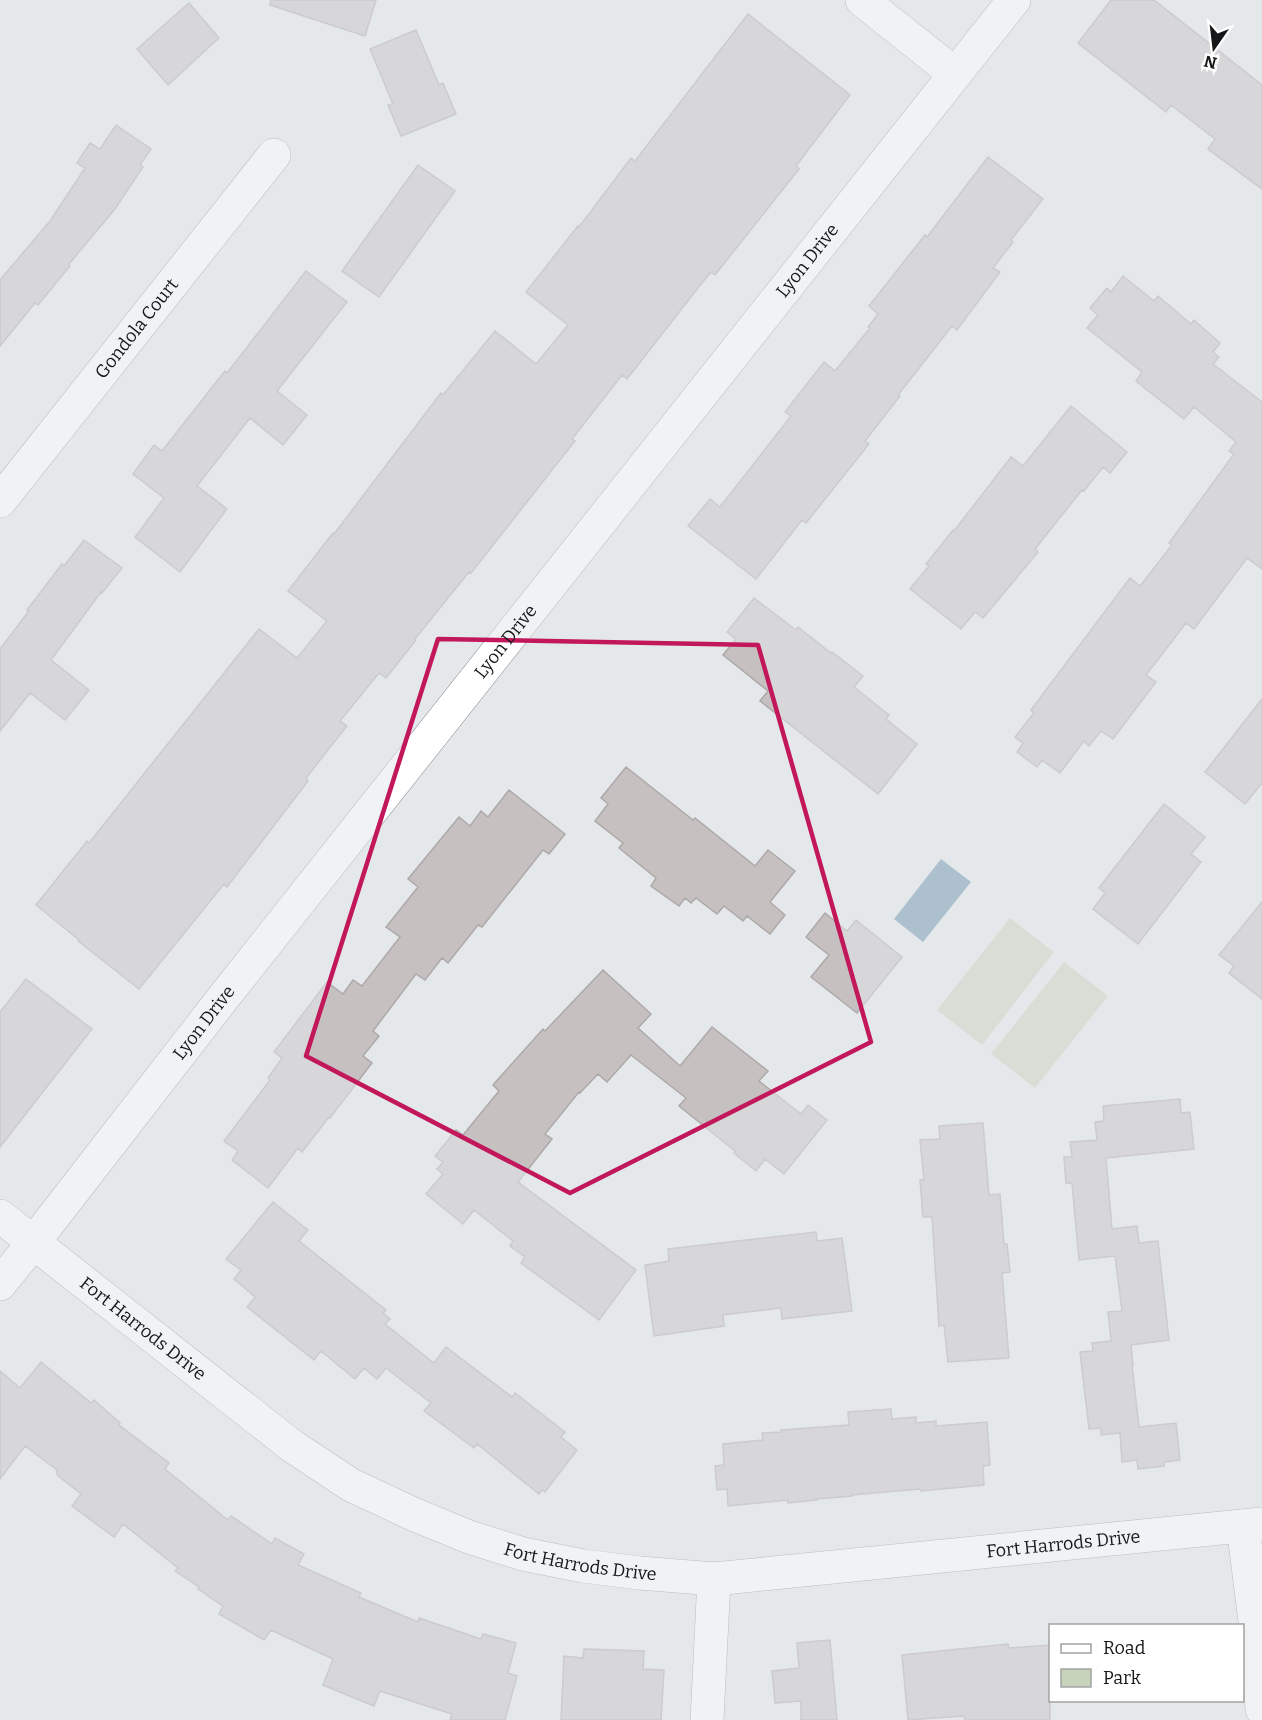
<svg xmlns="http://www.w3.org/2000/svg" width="1262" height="1720" font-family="Bitter,serif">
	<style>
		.green { fill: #c7d3ba }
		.water { fill: #6891aa }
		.building { fill: #c6c1c0; stroke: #ada9a8; stroke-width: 1.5 }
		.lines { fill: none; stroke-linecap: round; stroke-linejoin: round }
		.minor-casing { stroke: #86898c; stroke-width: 34 }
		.tertiary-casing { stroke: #86898c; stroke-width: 34 }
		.minor { stroke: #fff; stroke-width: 33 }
		.tertiary { stroke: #fff; stroke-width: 33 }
		.marked { fill: none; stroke: #c2185b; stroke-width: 4.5; stroke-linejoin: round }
		.labels { text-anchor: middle; stroke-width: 6; stroke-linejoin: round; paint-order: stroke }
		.street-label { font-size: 18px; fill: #161718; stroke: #fff }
	</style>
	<rect width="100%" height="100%" fill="#e5e8eb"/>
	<path class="green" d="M1010,918L1054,952L982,1045L937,1010Z
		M1064,962L1108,996L1035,1088L991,1054Z"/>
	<path class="water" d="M941,859L971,882L923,942L894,919Z"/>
	<path class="building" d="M271,0H376L365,36L270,5Z
		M1111,0H1154L1262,85V189L1208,149L1215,139L1171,105L1166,112L1078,43Z
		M189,3L219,38L168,85L137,49Z
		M748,14L850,95L796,166L799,169L715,275L711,272L698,288L627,379L622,375L572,439L575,441L471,573L469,572L415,639L416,640L386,678L379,673L340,721L347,726L306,778L308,781L227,887L224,884L139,989L78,941L79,940L36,905L87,841L89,843L259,629L297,658L327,621L288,591L333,533L334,534L441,393L443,395L495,331L536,364L568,325L526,292L578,226L579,227L631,158L635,161Z
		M416,30L439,85L443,83L456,114L401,136L388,105L393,104L370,49Z
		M116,125L151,149L140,165L143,167L115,209L69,264L70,266L38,305L35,303L0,346V280L50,221L85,168L77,163L90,143L100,149Z
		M988,157L1043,199L1011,240L1013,242L993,268L1000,272L957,330L952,326L898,395L900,396L865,441L869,444L806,523L802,520L756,579L688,526L710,499L720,507L791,416L785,412L824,362L835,371L870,328L868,327L878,314L869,306L925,235L927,237Z
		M418,165L455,191L379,297L342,271Z
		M306,271L347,302L277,391L307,415L283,445L250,418L197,486L227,509L180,572L135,537L164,498L133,474L154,445L162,451L225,371L227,373Z
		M1123,276L1154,301L1158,296L1191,324L1194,320L1220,343L1213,352L1219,357L1213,364L1262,402V569L1247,558L1194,629L1186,623L1146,675L1156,682L1113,739L1101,731L1089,746L1084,741L1060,773L1042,760L1037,767L1017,752L1023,743L1015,737L1034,713L1031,710L1130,578L1140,586L1172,545L1169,543L1234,454L1229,451L1236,442L1194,407L1184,419L1136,381L1142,372L1087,328L1098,315L1090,308L1107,288L1111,292Z
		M1071,406L1127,452L1110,473L1103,467L1084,491L1082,490L1035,549L1038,552L983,618L975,612L961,629L910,589L929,566L926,564L953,530L954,531L1011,457L1023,466Z
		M84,540L122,568L102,593L101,592L51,660L89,690L65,720L30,693L0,731V649L29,611L27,610L62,564L64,566Z
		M754,598L796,630L798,627L831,653L832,652L863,676L854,687L889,715L886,719L917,744L878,794L760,701L768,691L723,655L736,639L727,632Z
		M1262,699V783L1245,804L1205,772Z
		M626,767L693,820L695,818L755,866L768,850L795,871L770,902L785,915L770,934L747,916L743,921L724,906L717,914L696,898L691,903L685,898L679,906L651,886L656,878L619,848L623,843L595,821L608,804L601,798Z
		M509,790L565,834L549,854L543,850L482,927L478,925L448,963L442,958L425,980L416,974L373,1031L379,1036L363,1056L372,1063L330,1118L329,1117L302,1152L298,1148L268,1188L232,1160L238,1151L224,1141L270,1080L268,1078L282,1058L274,1052L327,982L343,994L353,980L362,986L400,937L386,927L418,887L408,879L459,817L470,826L481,811L488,817Z
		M1164,804L1205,837L1191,854L1201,862L1138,944L1093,909L1105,893L1099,888Z
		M1262,902V999L1229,973L1234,966L1219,955Z
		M825,913L847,931L856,920L902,957L857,1013L811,977L829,955L806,937Z
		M603,970L651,1014L638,1028L680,1066L712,1027L768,1071L759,1081L801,1114L808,1105L827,1120L784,1174L765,1159L756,1171L734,1153L735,1151L679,1106L686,1098L631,1055L607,1082L598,1074L580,1093L579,1092L545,1134L552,1139L518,1182L636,1270L599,1320L521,1263L525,1257L510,1246L513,1241L474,1210L463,1224L426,1194L443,1174L437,1169L443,1162L435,1156L456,1130L463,1135L499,1091L493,1085L543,1029L545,1031Z
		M26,979L92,1029L0,1147V1012Z
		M1180,1099L1181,1113L1190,1112L1194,1149L1106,1158L1112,1229L1137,1226L1139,1243L1158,1241L1169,1340L1131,1345L1133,1365H1132L1139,1427L1176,1423L1180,1460L1164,1462V1466L1138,1469L1137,1460L1122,1462L1120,1433L1101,1435V1428L1089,1429L1080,1352L1093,1351L1092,1343L1111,1341L1108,1312L1122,1311L1115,1256L1079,1260L1072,1183H1066L1064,1157H1072L1070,1142L1097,1140L1095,1122L1104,1121L1103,1106Z
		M983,1123L989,1195L1000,1194L1004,1244H1007L1010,1272L1002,1273L1009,1358L948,1362L944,1325L939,1326L932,1217H923L920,1180H924L920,1140L940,1139L939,1126Z
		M273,1202L308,1230L299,1241L386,1310L383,1313L390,1319L385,1324L434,1363L446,1347L512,1397L515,1393L565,1432L561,1437L577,1450L545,1492L542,1490L539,1494L477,1444L474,1448L424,1411L431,1403L386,1368L377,1379L364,1368L355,1379L321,1351L314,1360L247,1307L255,1297L234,1279L241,1270L226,1259Z
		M816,1232L817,1241L842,1238L852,1311L782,1319L781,1308L723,1315L724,1326L654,1336L645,1265L669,1261L668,1249Z
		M41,1362L91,1403L94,1400L120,1423L119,1425L169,1463L165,1469L228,1520L231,1516L272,1544L275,1538L304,1554L298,1565L361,1593L359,1597L418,1622L419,1618L481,1639L483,1634L516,1643L508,1673L517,1676L505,1720H450L452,1714L380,1691L374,1706L323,1685L333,1659L271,1630L264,1640L219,1614L223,1606L198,1589L199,1587L175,1571L178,1568L123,1524L114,1537L72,1506L81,1494L57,1475V1470L25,1446L0,1479V1371L20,1388Z
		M891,1409L892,1419L916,1417V1423L936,1421V1426L987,1422L990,1465L983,1466L984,1485L921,1491L920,1489L852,1495V1496L816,1499L817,1500L788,1503V1500L728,1506L727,1489L717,1490L715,1466L724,1465L723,1444L763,1440L762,1433L781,1432V1430L849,1425L848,1412Z
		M830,1640L837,1720H801V1701L775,1703L772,1671L799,1668L797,1643Z
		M1008,1644L1009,1648L1050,1645V1720H965L964,1716L908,1720L902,1655Z
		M584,1649L644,1651L643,1669L664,1670L661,1720H561L564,1656L583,1658Z"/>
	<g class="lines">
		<defs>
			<g id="minor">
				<path d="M862,0L955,74"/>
				<path id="s1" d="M0,501L274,155"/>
				<path d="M0,1284L33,1243"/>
				<path d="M1243,1526L1258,1645L1262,1709"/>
				<path d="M707,1720L714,1579"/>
			</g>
			<g id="tertiary">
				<path id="s2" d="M0,1216L292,1446L351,1485L413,1514L469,1537L523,1554L583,1566L640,1573L714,1579L1262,1524"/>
				<path id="s3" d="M33,1243L223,998L1014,0"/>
			</g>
		</defs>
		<use href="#minor" class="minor-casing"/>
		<use href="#tertiary" class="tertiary-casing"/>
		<use href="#minor" class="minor"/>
		<use href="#tertiary" class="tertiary"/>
	</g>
	<path d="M0 0H1262V1720H0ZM438,639L758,645L871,1042L570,1193L306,1056Z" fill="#e5e8eb" fill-opacity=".55" fill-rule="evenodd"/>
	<path class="marked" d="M438,639L758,645L871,1042L570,1193L306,1056Z"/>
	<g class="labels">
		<g class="street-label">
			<text dy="6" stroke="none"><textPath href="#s3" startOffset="1251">Lyon Drive</textPath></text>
			<text dy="6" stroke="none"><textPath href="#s1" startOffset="220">Gondola Court</textPath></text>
			<text dy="6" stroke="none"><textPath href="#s3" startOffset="765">Lyon Drive</textPath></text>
			<text dy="6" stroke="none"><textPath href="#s3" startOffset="279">Lyon Drive</textPath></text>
			<text dy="6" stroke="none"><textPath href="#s2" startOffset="182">Fort Harrods Drive</textPath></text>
			<text dy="6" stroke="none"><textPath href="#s2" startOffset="1172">Fort Harrods Drive</textPath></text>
			<text dy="6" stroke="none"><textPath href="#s2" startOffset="686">Fort Harrods Drive</textPath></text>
		</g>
	</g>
	<rect x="1049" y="1624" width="195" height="78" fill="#ffffff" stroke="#a2a2a3" stroke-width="1.5"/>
	<rect x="1061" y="1644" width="30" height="9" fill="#ffffff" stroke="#a2a2a3" stroke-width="1.5"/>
	<text x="1103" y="1654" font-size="18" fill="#161718">Road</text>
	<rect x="1061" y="1669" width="30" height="18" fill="#c7d3ba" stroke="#a2a2a3" stroke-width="1.5"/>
	<text x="1103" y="1684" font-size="18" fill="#161718">Park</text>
	<g transform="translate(1214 48) rotate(194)" stroke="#ffffff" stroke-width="4.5" paint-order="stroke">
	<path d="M0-4.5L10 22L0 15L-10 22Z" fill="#161718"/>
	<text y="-9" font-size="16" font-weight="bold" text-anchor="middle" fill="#161718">N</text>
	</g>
</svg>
